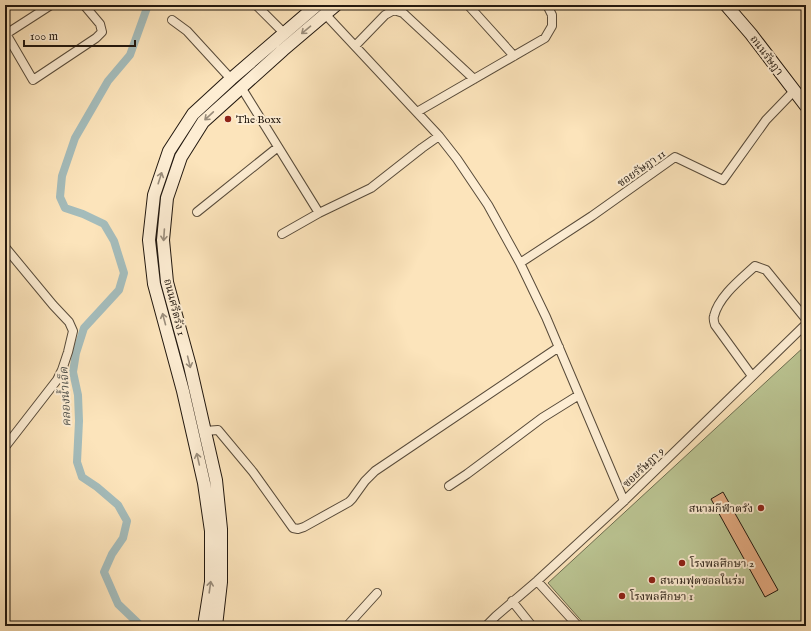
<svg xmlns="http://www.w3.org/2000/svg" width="811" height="631" font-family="'IM FELL English','Noto Serif Thai',serif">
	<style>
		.green { fill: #bbc593; stroke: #6e6e51 }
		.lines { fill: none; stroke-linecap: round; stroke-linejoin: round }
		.canal { stroke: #a4bcbb; stroke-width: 8 }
		.building { fill: #e3ab82; stroke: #22180f }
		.street-casing { stroke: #584b3a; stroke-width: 10 }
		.secondary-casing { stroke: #22180f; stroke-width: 14 }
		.street { stroke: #fdedd3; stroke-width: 8 }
		.secondary { stroke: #fdedd3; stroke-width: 12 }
		.oneway { stroke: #9a8d7b }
		.poi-dot { fill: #8f2418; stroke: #fdedd3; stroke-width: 1.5 }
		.labels { text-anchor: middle; stroke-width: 4; stroke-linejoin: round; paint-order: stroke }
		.street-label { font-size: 11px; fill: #22180f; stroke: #fdedd3 }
		.poi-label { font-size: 11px; fill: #22180f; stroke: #fdedd3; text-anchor: start }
		.water-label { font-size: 12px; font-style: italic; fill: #50514b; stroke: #fdedd3 }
	</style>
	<rect width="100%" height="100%" fill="#fce4bb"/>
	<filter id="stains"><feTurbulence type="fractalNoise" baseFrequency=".005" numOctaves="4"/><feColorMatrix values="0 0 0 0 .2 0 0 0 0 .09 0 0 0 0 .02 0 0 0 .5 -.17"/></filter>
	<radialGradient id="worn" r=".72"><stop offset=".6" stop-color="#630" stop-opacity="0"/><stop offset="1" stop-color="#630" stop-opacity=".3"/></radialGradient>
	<path class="green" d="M806,345V626H586L548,583Z"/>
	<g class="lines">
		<path class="canal" d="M141,626L118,604L104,572L112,554L123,538L127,521L118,505L97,487L82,477L77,462L79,421L78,395L73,372L76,353L84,328L119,290L124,273L114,241L104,224L83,214L65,208L60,197L62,176L75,138L108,81L130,55L148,5"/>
	</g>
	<path class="building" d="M723,492L778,590L765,597L711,499Z"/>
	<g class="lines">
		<defs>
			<path id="street" d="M256,5L284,33
				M468,5L514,56
				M325,14L439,136L457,159L488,205L520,263L546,317L624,501
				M172,20L187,31L231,79
				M5,32L33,80L96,38L102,32L100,24L84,5
				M6,34L51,5
				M355,46L385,15L394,10L403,13L474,79
				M241,87L319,213
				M417,112L545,38L552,26V15L547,5
				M197,212L278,147
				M282,234L319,213L371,188L422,148L439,136
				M5,247L53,305L69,322L73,331L68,352L62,370L57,380L5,447
				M520,263L592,216L675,157L723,180L766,120L794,91
				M752,376L715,325C714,322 713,319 714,316C719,296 741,279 755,266L766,270L805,318
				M205,431L218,430L253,472L293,528L298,529L304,527L349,502L352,499L365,481L375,471L559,347
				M449,486L467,474L542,418L579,395
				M537,581L578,626
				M512,601L532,626
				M347,626L377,593
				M486,626L496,616L537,581L624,501L806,324V317"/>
			<path id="secondary" d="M726,5L751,34L806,106
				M204,626L211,582V531L204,483L183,391L154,284L149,240L154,195L169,151L193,114L231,79L317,5
				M216,626L221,582V529L216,480L190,366L167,282L163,240L167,198L181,157L203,122L283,50L336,5"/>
		</defs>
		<use href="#street" class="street-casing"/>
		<use href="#secondary" class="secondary-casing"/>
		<use href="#street" class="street"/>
		<use href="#secondary" class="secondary"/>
	</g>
	<defs><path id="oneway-shaft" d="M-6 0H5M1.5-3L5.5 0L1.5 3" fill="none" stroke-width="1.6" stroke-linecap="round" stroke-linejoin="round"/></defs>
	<g class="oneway">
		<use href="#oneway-shaft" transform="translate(306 30) rotate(140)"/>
		<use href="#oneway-shaft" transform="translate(209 116) rotate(137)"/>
		<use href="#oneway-shaft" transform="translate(160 178) rotate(-72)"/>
		<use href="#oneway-shaft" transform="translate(164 235) rotate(94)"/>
		<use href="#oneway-shaft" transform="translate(164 319) rotate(-105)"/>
		<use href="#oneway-shaft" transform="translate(189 362) rotate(76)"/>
		<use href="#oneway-shaft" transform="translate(198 459) rotate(-103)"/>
		<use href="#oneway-shaft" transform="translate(210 587) rotate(-82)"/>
	</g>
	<g class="poi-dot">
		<circle cx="228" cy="119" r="4"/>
		<circle cx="761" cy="508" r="4"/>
		<circle cx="682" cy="563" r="4"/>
		<circle cx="652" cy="580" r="4"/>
		<circle cx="622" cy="596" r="4"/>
	</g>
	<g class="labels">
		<g class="street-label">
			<text transform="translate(767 55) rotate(53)" y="4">ถนนรัษฎา</text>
			<text transform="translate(641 168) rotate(-35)" y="4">ซอยรัษฎา 11</text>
			<text transform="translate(175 307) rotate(76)" y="4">ถนนศรีตรัง 1</text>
			<text transform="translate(643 467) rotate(-44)" y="4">ซอยรัษฎา 9</text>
		</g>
		<g class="poi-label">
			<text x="236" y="123">The Boxx</text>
			<text x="753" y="512" text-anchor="end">สนามกีฬาตรัง</text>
			<text x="690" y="567">โรงพลศึกษา 2</text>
			<text x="660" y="584">สนามฟุตซอลในร่ม</text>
			<text x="630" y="600">โรงพลศึกษา 1</text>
		</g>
		<g class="water-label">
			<text transform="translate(65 397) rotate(-93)" y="4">คลองน้ำเจ็ด</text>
		</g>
	</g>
	<rect width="811" height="631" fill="none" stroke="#fce4bb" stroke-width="20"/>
	<rect x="6" y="6" width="799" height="619" fill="none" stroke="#22180f" stroke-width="2"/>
	<rect x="10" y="10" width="791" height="611" fill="none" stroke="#22180f"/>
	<path d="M24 40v6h111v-6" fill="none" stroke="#22180f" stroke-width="2"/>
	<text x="30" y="40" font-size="12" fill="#22180f" stroke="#fdedd3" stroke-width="3" paint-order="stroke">100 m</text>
	<rect width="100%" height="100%" filter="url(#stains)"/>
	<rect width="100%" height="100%" fill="url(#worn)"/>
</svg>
